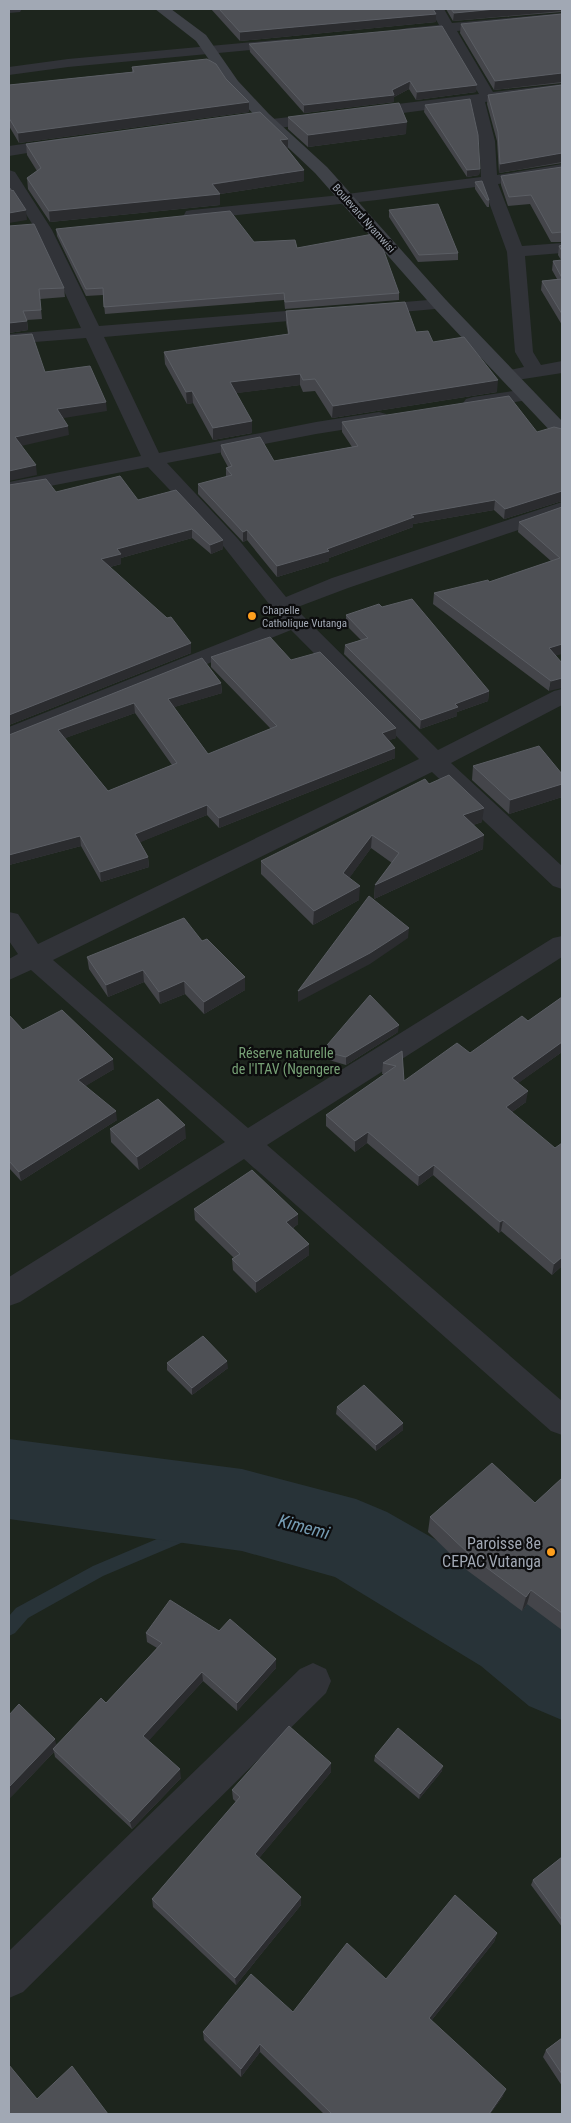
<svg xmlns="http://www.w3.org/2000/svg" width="571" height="2123" font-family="'Roboto Condensed',sans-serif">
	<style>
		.green { fill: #1d251d }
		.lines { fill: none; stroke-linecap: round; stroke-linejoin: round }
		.stream { fill: #283338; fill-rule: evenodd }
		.river { fill: #283338; fill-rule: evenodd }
		.minor { fill: #313338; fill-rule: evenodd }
		.tertiary { fill: #313338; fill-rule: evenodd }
		.secondary { fill: #3f4248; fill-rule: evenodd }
		.wall { fill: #44454a; fill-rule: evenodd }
		.shaded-wall { fill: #2b2c2f }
		.building { fill: #4e5055; stroke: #5b5e64; fill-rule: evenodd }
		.poi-dot { fill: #fe9f1d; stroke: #0c0c0d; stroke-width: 2 }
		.labels { text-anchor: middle; stroke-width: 4.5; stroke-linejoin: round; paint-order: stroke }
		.far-street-label { font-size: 11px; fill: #a1a8b4; stroke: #0c0c0d }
		.far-poi-label { font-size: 11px; fill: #a1a8b4; stroke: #0c0c0d; text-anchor: start }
		.park-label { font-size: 14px; fill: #77a176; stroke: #0c0c0d }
		.near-poi-label { font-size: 16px; fill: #a1a8b4; stroke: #0c0c0d; text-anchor: end }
		.near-water-label { font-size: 18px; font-style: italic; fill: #759bb2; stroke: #0c0c0d }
	</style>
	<rect width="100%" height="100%" fill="#111112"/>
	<path class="green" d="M9,9H562V2114H9Z"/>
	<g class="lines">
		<path class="stream" d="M242,1503L247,1505L250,1510L247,1515L103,1576L28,1618L15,1633L9,1636V1616L16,1608L93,1566Z"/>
		<path class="river" d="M9,1439L242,1469L356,1499L387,1512L545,1602L562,1616V1720L529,1706L481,1666L335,1577L242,1551L9,1519Z"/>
		<path class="minor" d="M9,9H22L20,12L9,13Z
			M430,9H444L452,23L562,13V21L457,31L493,92L562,84V92L485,102L495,141L497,175L562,164V174L498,184L522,246L562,243V253L525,256L533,352L541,365L562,361V373L517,380L510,378L508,374L510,370L524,367L515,352L507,252L483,186L377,200L192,220L186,219L184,215L186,211L192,210L331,196L481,177L479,141L471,104L365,118L360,116L357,113L360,110L365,108L479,94L444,33L407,36L402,35L400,32L402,29L407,28L439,25Z
			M287,39L292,40L294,43L292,46L68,67L9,75V67L68,59Z
			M325,113L330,115L333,118L330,121L272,129L267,127L264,124L267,121L272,119Z
			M9,170L15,172L52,230L99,326L324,308L330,309L333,313L330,317L324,318L104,337L159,453L316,422L379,412L386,414L389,418L386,422L379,424L316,434L167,463L238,539L286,597L332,578L562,502V515L348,588L295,608L438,750L554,691L562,689V705L451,763L562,866V889L553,886L432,772L53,960L248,1128L553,938L562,936V957L267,1145L562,1401V1435L551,1431L244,1159L20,1302L9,1306V1277L225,1142L31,970L9,980V959L18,954L9,941V912L18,914L38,944L419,759L291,630L9,744V727L281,619L224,547L148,467L9,494V482L141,456L86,338L9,344V334L81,328L36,230L9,187Z
			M440,299L446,300L449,304L446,308L369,315L363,314L360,310L363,306L369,305Z
			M526,389L533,391L535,395L533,399L473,409L466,407L463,403L466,399L473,397Z
			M313,1663L326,1669L331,1681L326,1693L23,1992L9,1998V1951L300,1669Z"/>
		<path class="tertiary" d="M64,138L70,140L72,143L70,146L9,156V146Z"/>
		<path class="secondary" d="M155,9H171L206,35L238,81L269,114L327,167L446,300L562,421V438L555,436L434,308L315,173L259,120L228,87L196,41Z"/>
	</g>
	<path class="wall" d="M211,9H433L436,22L240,41Z
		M446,9H562V12L453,21Z
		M562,14V83L494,90L460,33L461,24Z
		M249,44L477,85L476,92L416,100L409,89L394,97V102L304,113L250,52Z
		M132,67L249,112L19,143L9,126V85L132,72Z
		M562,85V163L499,173L497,141L487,104L488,95Z
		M425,105L480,169L479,175L467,177L424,112Z
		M288,117L406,134L308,147L288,129Z
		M26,144L288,150L304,170V181L220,194V205L50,222L28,189L27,178L37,171L27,155Z
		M562,167V242H551L530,204L508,206L501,185V176Z
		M475,182L489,200V207H487L475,189Z
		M389,210L458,253V260L418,262L389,217Z
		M9,226L64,288L65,297L40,299L42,319L27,320L28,330L9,333Z
		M56,229L254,242L297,248L399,293V300L285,309L284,300L105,314L103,295L86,296L57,236Z
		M562,245V325L541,290L542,281L557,279L552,270L553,261L561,260L558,255L559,246Z
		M286,311L416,332L433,342L497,392L332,418L315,391L303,392L300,385L236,393L252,433L213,440L193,403L187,404L165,364L164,352L288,334L286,323Z
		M342,422L537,432L562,429V501L504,519L494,510L413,524V527L329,558V561L277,577L247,540L243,542L198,494V484L226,477V468L228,467L221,454V445L274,461L352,447L342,432Z
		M176,490L223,549L211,554L192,538L121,558V564L110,567L191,653L9,725L56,492L138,500Z
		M562,507L556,655L549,691L433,604L434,593L489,582L551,561L518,532L519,522Z
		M382,607L489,691L488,701L457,712V716L420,729L344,654L345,645L361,640L346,625V615Z
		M211,657L291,660L396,738L389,740L395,748V758L219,828L207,815L140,842L148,857L149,867L101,882L81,846L9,865V735L202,658L221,683L222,693L174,707L208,754L271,729L211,667ZM135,713L172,765L108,791L65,738Z
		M473,766L562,774V797L509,814L472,780Z
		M429,784L482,822L473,825L483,849L374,899L375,885L392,863L371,848L349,878L359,900L313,925L261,874V861Z
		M202,941L245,990L204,1014L185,994L160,1004L144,982L108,997L89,969L87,957Z
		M562,997V1052L518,1083L526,1102L512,1112L562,1266L552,1275L501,1231L499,1233L433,1175L418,1186L367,1143L355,1152L326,1126V1115L385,1074H382L383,1063L402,1051L404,1081L470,1053L528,1021Z
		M9,1015L23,1030L114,1069L85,1086L117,1120L21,1181L9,1168Z
		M398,1032L346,1065L322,1058V1051Z
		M110,1129L186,1138L139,1170L111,1142Z
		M194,1209L298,1224L293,1228L309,1244V1255L256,1293L233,1270L232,1259L234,1258L195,1220Z
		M167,1363L228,1368L192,1395L167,1370Z
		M337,1407L403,1430L376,1451L336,1414Z
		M562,1478V1630L527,1604L522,1611L468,1571L428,1532L430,1517L535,1503Z
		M219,1631L276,1659V1668L237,1711L203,1681L148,1741L181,1778L132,1829L55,1757L54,1752L9,1799L56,1745L106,1703L157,1648L147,1642L146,1633Z
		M375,1756L442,1771L419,1799L374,1761Z
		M331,1772L259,1858L301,1905L236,1985L153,1907L152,1899L236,1802L233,1799L232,1790Z
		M562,1857V1927L531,1885L533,1880Z
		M497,1933L494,1942L431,2021L503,2096L490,2114H324L260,2052L241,2077L204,2040L203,2032L293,2012L386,1979Z
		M562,2038V2086L543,2057L546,2050Z"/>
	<path class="shaded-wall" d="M496,9H562V11L453,21L454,13Z
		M436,14V22L240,41V32Z
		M562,73V82L494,90L495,81Z
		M410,81L409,89L394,97V102L304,113V105L392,90Z
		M477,85L476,92L416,100L417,92Z
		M249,102V112L19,143L18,133Z
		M407,122L406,134L308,147V135Z
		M288,139V150L280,140Z
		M562,153V162L499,173L500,164Z
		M480,169L479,175L467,177V170Z
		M304,170V181L220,194V205L50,222L49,211Z
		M26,210L27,220L9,223V213Z
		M27,321L28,330L9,333V323Z
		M300,374V385L230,394V382Z
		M498,380L497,392L332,418L333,406Z
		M192,391L193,403L187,404L186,392Z
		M106,402L107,411L58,419L57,409Z
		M252,421V433L213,440V428Z
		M68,426L69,435L17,447L15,437Z
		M36,465L37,475L9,481V471Z
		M562,491V501L504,519L505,509Z
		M495,500L494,510L413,524V527L329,558V561L277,577V566L327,549L411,515Z
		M192,529V538L121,558V564L102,569L101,559L117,549Z
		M247,530V540L243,542V532Z
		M223,540V549L211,554L210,545Z
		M191,643V653L9,725V715Z
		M562,644V654L548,658L549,648Z
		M562,678V688L549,691L551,681Z
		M221,683L222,693L168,709V699Z
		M489,691L488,701L457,712V716L420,729L421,720L455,704Z
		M134,703L135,713L60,740L58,730Z
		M396,728V738L382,743V733Z
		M395,748V758L219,828V818Z
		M562,784V797L509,814L510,800Z
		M207,805V815L136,844L135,834Z
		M484,808L482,822L461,829L463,815Z
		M372,835L371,848L343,887V873Z
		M484,835L483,849L374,899L375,885Z
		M80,836L81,846L9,865V855Z
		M148,857L149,867L101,882L100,872Z
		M360,886L359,900L313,925L314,911Z
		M409,928L408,938L370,964L298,1002V991Z
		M143,970L144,982L108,997L106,985Z
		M245,977V990L204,1014V1002Z
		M184,981L185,994L160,1004L159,992Z
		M399,1025L398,1032L346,1065V1057Z
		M562,1042V1052L510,1089L512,1078Z
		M113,1059L114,1069L79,1090L78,1080Z
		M528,1091L526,1102L505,1117L506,1107Z
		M116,1111L117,1120L21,1181L19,1172Z
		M185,1125L186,1138L139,1170L137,1157Z
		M368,1132L367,1143L355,1152V1141Z
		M434,1165L433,1175L418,1186L419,1176Z
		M298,1214V1224L286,1233V1222Z
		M503,1220L501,1231L499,1233L500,1222Z
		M309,1244V1255L256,1293V1282Z
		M562,1257V1266L552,1275L554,1264Z
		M227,1361L228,1368L192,1395V1388Z
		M403,1423V1430L376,1451V1445Z
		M531,1590L527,1604L522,1611L526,1597Z
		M276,1659V1668L237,1711V1703Z
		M202,1672L203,1681L145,1745L143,1736Z
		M55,1739L57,1748L53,1749L54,1752L9,1799V1787Z
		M331,1763V1772L255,1863V1854Z
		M443,1766L442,1771L419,1799L420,1794Z
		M180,1769L181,1778L132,1829L130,1822Z
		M301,1897V1905L236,1985L235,1978Z
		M497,1933L494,1942L427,2026L429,2018Z
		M260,2044V2052L241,2077V2069Z
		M506,2089L503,2096L490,2114H489Z"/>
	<path class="building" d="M219,9H433L436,14L240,32Z
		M451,9H496L454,13Z
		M562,14V73L495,81L461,24Z
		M442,26L477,85L417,92L410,81L392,90L394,95L304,105L249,44Z
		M207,59L216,64L226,79L249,102L18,133L9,118V85L134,72L132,67Z
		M562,85V153L500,164L498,132L488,95Z
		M470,99L478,135L480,169L467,170L425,105Z
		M399,103L407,122L308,135L288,117Z
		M260,112L288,139L280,140L304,170L212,184L220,194L49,211L27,178L41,168L26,144Z
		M562,167V232L552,233L531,195L509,197L501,176Z
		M482,181L489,200H487L475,182Z
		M9,187L12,191L13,190L26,210L9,213Z
		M438,204L458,253L419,255L389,210Z
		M230,211L254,242L295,240L297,248L373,234L381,243L399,293L285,302L284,293L104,307L103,288L86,289L56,229Z
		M34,224L64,288L39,289L41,310L23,311L27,321L9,323V226Z
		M562,245V251L559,246Z
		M562,260V278L553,261Z
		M562,279V314L542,281Z
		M405,302L416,332L428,331L433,342L464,337L498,380L333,406L315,379L303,380L300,374L230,382L252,421L213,428L192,391L186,392L164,352L289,334L286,311Z
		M32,334L45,372L90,366L106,402L57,409L68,426L15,437L36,465L9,471V336Z
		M509,396L537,432L554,427L562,429V491L505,509L495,500L411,515L414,517L327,549L329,551L277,566L247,530L243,532L198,484L232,475L226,468L232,466L221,445L260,437L274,461L358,446L342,422Z
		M120,476L138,500L176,490L223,540L210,545L192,529L117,549L121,554L101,559L167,618L171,617L191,643L9,715V485L46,479L56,492Z
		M562,507V644L549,648L562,663V678L551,681L434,593L488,580L489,582L560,558L519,522Z
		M412,599L489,691L455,704L458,707L421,720L345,645L368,638L346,615L379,604L382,607Z
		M270,637L291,660L320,652L396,728L382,733L395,748L219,818L207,805L135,834L148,857L100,872L80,836L9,855V735L202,658L221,683L168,699L208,754L277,726L211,657ZM134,703L177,763L108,791L58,730Z
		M539,746L562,774V784L510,800L473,766Z
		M449,775L484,808L463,815L484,835L375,885L399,853L372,835L343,873L360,886L314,911L261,861L425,779L429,784Z
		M369,896L409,928L370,953L298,991Z
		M184,918L202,941L207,939L245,977L204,1002L184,981L159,992L143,970L106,985L87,957Z
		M370,995L399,1025L346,1057L322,1051Z
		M562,997V1042L512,1078L528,1091L506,1107L555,1148L562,1143V1257L554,1264L503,1220L500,1222L434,1165L419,1176L368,1132L355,1141L326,1115L396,1066L383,1063L402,1051L404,1081L457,1043L470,1053L522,1016L528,1021Z
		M62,1010L113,1059L78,1080L116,1111L19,1172L9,1161V1015L23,1030Z
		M158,1099L185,1125L137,1157L110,1129Z
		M252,1170L298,1214L286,1222L309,1244L256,1282L232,1259L240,1254L194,1209Z
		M203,1336L227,1361L192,1388L167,1363Z
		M364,1385L403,1423L376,1445L337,1407Z
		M492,1463L535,1503L562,1478V1613L531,1590L526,1597L471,1556L430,1517Z
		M170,1600L219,1631L230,1619L276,1659L237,1703L202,1672L143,1736L180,1769L130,1822L53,1749L101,1698L106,1703L162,1643L146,1633Z
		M19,1704L55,1739L9,1787V1715Z
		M289,1726L331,1763L255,1854L301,1897L235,1978L152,1899L240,1797L232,1790Z
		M398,1728L443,1766L420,1794L375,1756Z
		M562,1857V1920L533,1880Z
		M455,1895L497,1933L429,2018L506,2089L489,2114H332L260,2044L241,2069L203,2032L251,1974L293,2012L347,1943L386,1979Z
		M562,2038V2074L546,2050Z
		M9,2065L37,2099L72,2066L108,2114H9Z"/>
	<g class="poi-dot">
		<circle cx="252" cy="616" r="5"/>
		<circle cx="551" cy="1552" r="5"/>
	</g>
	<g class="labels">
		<g class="far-street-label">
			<text transform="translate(364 218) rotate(48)" y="4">Boulevard Nyamwisi</text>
		</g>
		<g class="far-poi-label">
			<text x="262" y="614">Chapelle<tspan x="262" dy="13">Catholique Vutanga</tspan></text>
		</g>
		<g class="park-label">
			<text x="286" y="1058">Réserve naturelle<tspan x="286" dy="16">de l'ITAV (Ngengere</tspan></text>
		</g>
		<g class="near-poi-label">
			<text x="541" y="1549">Paroisse 8e<tspan x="541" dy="18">CEPAC Vutanga</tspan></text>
		</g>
		<g class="near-water-label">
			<text transform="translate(304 1527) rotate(15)" y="6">Kimemi</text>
		</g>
	</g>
	<rect width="571" height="2123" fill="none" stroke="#a1a8b4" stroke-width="20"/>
</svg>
